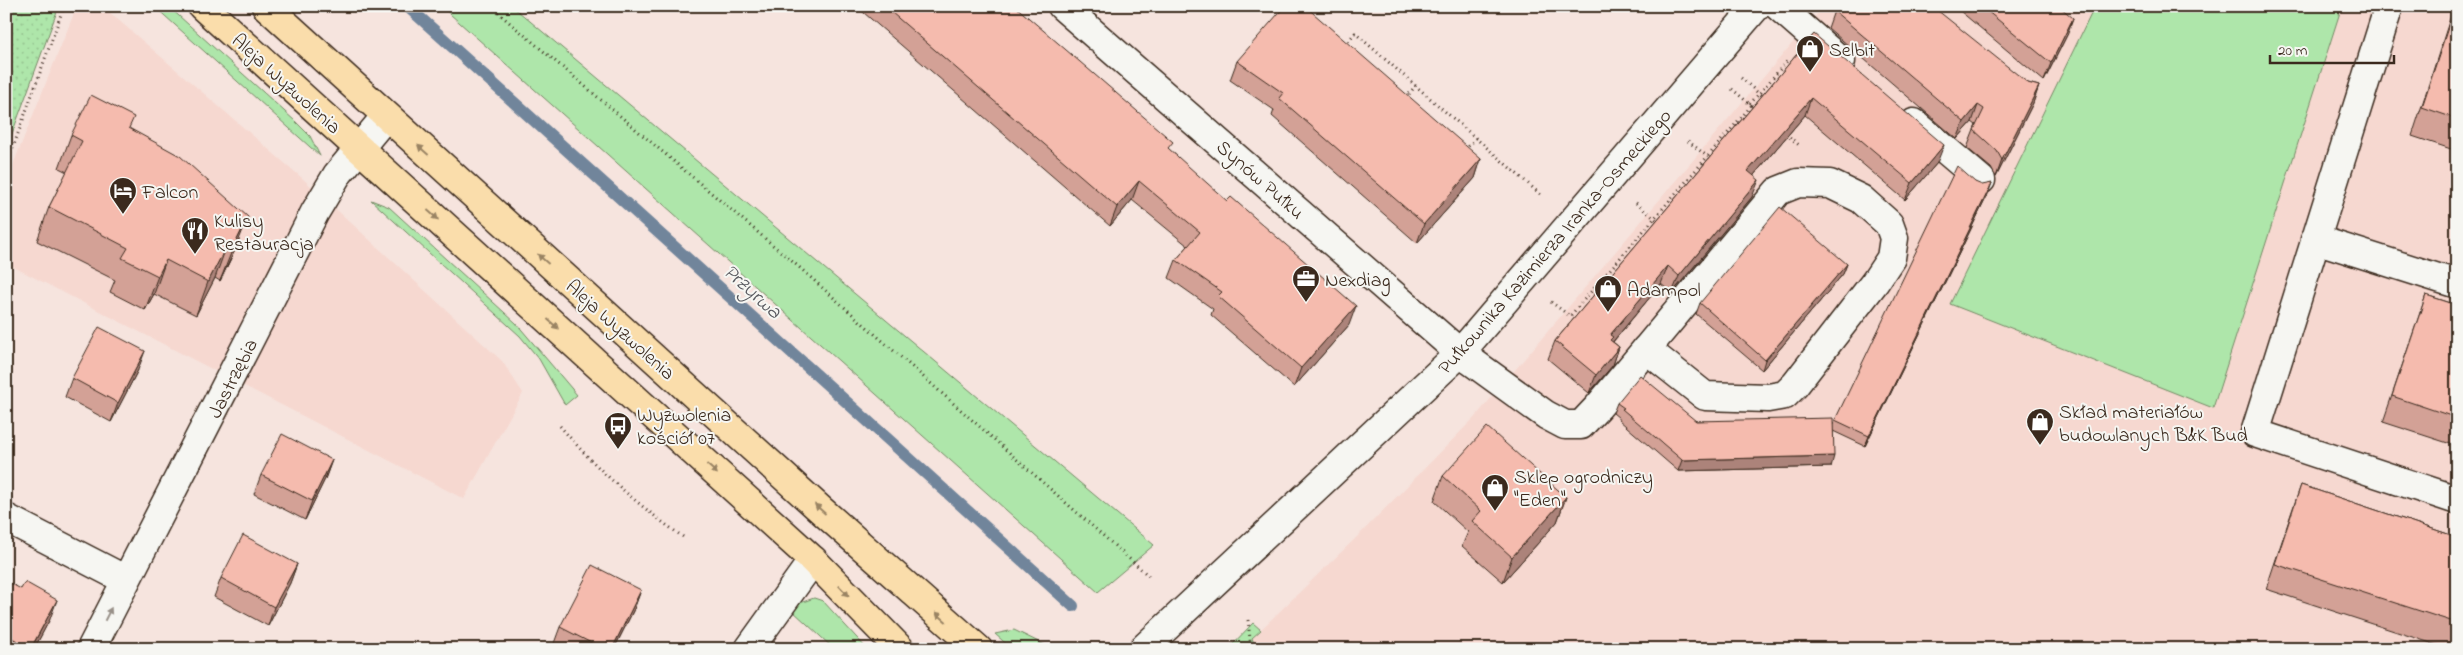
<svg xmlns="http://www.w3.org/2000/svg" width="2463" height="655" font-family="'Indie Flower',sans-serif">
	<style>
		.built { fill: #f6d8d0 }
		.grass { fill: #aee6aa; stroke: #748864 }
		.garden { fill: url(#garden-dots); stroke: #748864 }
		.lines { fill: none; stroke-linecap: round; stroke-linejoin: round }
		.stream { stroke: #71859b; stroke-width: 12 }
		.minor-casing { stroke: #3b2a1e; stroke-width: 31 }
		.major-casing { stroke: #3b2a1e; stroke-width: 31 }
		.path { stroke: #3b2a1e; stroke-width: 3; stroke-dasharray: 1 4; stroke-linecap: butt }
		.minor { stroke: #f6f6f2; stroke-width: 28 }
		.major { stroke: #faddab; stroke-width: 28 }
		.wall { fill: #d3a196; stroke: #3b2a1e }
		.shaded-wall { fill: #ac837a; stroke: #3b2a1e }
		.building { fill: #f5bbae; stroke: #3b2a1e }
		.oneway { fill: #9a8464 }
		.oneway2 { fill: #989088 }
		.labels { text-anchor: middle; stroke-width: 4; stroke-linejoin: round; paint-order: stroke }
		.poi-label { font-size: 20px; fill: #3b2a1e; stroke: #f6f6f2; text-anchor: start }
		.street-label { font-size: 20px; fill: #3b2a1e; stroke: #f6f6f2 }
		.water-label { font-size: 21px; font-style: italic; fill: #56575d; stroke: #f6f6f2 }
	</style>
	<defs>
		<pattern id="garden-dots" width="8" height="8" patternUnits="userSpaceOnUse" patternTransform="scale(1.25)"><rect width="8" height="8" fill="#aee6aa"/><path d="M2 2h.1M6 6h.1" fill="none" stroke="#97c592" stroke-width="1.8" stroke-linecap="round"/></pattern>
	</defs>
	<rect width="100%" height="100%" fill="#f6e4de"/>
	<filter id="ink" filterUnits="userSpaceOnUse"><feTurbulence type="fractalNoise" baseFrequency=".02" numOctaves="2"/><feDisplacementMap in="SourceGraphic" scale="10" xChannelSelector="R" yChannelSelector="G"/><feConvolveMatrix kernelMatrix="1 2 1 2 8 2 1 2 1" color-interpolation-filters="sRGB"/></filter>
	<g filter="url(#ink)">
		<path class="built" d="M77,6H102L302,178L502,361L523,393L464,499L6,263V182Z
			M1824,6H2095L1951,304L2213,407L2342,6H2457V649H1256L1252,638L1360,534L1476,416Z"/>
		<path class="grass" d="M154,6H168L295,121L310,136L320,156Z
			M441,6H512L1154,545L1098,592Z
			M2095,6H2342L2213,408L1950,304Z
			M371,200L389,207L516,323L577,395L565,405L539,359L520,336Z
			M814,598L823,601L867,649H834L793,611L800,603Z
			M1253,623L1261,630L1252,638L1256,649H1228Z
			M1014,630L1053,649H1012L995,634Z"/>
		<path class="garden" d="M6,6H59L6,150Z"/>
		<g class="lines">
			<path class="stream" d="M407,6L1073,606"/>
			<defs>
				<path id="minor" d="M1062,6L1460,353L1546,415L1565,425H1581L1598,407L1778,191L1798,183L1830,184L1861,199L1889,224L1894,238L1891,258L1875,282L1795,385L1785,395L1768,398L1705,396L1646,349
					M1778,6L1841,61
					M2389,6L2255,433L2457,500
					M1914,123L1981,180
					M2315,239L2457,284
					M6,518L126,580
					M91,649L315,212L337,175L386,116
					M749,649L813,560
					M1143,649L1460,353L1757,6"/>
				<path id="major" d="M202,6L813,560L900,649
					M266,6L821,510L978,649"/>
			</defs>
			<use href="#minor" class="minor-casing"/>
			<use href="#major" class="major-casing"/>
			<path class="path" d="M490,6L800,268L1150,577
				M1345,45L1355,33L1540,194
				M1741,78L1765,99
				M1732,89L1752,106
				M1406,98L1416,85
				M1750,104L1788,60
				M1786,134L1800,146
				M1688,141L1708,157
				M1465,150L1476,138
				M6,167L64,6
				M1636,203L1660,223
				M1551,302L1570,316L1752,105
				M560,426C596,469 640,507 686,539
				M1248,620L1251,649"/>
			<use href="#minor" class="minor"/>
			<use href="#major" class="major"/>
		</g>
		<path class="wall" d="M856,6H1015L1170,150L1349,325L1294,387L1211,315L1213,309L1169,278L1176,260L1188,246L1132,200L1110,226Z
			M1954,6H2059L2067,35L2044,81Z
			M2454,6H2457V151L2412,136Z
			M1834,11L2028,83L2039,86L2033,103L1996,177L1991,168L1967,148L1976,125L1972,122L1957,139L1828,28Z
			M1814,34L1937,163L1905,200L1805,115L1754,175L1752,197L1672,293L1661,284L1613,342L1619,347L1613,365L1589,393L1548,359L1555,341Z
			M1237,61L1481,159L1475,178L1417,243L1272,116L1274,110L1230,80Z
			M130,129L235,250L220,281L215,278L196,315L154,294L145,310L110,292L115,280L37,241L49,207L67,172L59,168L71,135Z
			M1975,182L1988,194L1865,446L1833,431L1831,467L1678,471L1619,420V418L1613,413L1617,403L1696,421L1833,425L1835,420Z
			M1847,264L1843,274L1762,370L1696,314L1700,303Z
			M2426,295L2457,305V446L2383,422Z
			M138,370L111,422L65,397L72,378Z
			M332,460L325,479L305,520L254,494L261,475Z
			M1443,476L1566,497L1557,522L1503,582L1462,546L1468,532L1434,501Z
			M2301,485L2457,537V649H2449L2266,589L2292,511Z
			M297,564L290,583L268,626L214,597L221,578Z
			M6,581L50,619L34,649H6Z
			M641,590L634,609L614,649H559L553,646L560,627Z"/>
		<path class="shaded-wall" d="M2073,18L2067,35L2044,81L2051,63Z
			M2039,86L2033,103L1996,177L2002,160Z
			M1811,98L1805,115L1742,189L1748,171Z
			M1978,105L1972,122L1957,139L1964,122Z
			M1944,145L1937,163L1905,200L1912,183Z
			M1481,159L1475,178L1417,243L1424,224Z
			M1759,180L1752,197L1672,293L1679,276Z
			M1139,181L1132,200L1110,226L1117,207Z
			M1992,183L1988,194L1865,446L1869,436Z
			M248,217L235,250L220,281L233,248Z
			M227,245L215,278L196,315L208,282Z
			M166,260L154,294L145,310L158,276Z
			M1847,264L1843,274L1762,370L1765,360Z
			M1668,266L1661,284L1610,345V335Z
			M1356,306L1349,325L1294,387L1301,368Z
			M1619,347L1613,365L1589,393L1596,375Z
			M145,351L138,370L111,422L118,403Z
			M1834,456L1831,467L1678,471L1682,460Z
			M332,460L325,479L305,520L312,501Z
			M1566,497L1557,522L1503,582L1512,557Z
			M297,564L290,583L268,626L274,607Z
			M641,590L634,609L614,649H612Z
			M57,600L50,619L34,649H31Z"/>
		<path class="building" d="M884,6H1015L1173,142L1168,148L1227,201L1231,197L1356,306L1301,368L1218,296L1222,292L1176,260L1200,232L1139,181L1117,207Z
			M1285,6H1305L1481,159L1424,224L1279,98L1283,93L1237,61Z
			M1838,6H1932L2028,83L2039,86L2002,160L1997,151L1974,130L1984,109L1978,105L1964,122L1834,11Z
			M1981,6H2059L2073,18L2051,63Z
			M2455,6H2457V119L2422,107Z
			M1814,34L1944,145L1912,183L1811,98L1748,171L1759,180L1679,276L1668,266L1610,335L1613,337L1610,340L1619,347L1596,375L1555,341Z
			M91,95L134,117L129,128L180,156L248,217L233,248L227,245L208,282L166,260L158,276L122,258L128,248L49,207L82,141L71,135Z
			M1957,166L1975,182L1982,185L1992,183L1869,436L1835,420Z
			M1780,207L1847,264L1765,360L1700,303Z
			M2426,295L2457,305V418L2392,396Z
			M99,327L145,351L118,403L72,378Z
			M1640,375L1696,421L1833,418L1834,456L1682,460L1622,409L1624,408L1617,403Z
			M1487,427L1566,497L1512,557L1472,521L1481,511L1443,476Z
			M282,434L332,460L312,501L261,475Z
			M2301,485L2457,537V623L2275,564Z
			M243,535L297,564L274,607L221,578Z
			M592,565L641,590L612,649H603L560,627Z
			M6,581L21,589L25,582L57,600L31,648L6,635Z"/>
		<defs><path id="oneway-solid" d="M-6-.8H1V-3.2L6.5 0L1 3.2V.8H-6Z" transform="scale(1.25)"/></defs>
		<g class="oneway">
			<use href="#oneway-solid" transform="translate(423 150) rotate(-138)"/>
			<use href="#oneway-solid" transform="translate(433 215) rotate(42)"/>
			<use href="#oneway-solid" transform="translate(543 259) rotate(-138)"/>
			<use href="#oneway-solid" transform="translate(553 324) rotate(42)"/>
			<use href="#oneway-solid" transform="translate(712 469) rotate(42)"/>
			<use href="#oneway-solid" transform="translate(820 509) rotate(-138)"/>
			<use href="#oneway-solid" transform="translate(844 591) rotate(46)"/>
			<use href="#oneway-solid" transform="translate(941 617) rotate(-138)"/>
		</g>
		<use class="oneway2" href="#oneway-solid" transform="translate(108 614) rotate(-63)"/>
	</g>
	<defs>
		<symbol id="shop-pin" viewBox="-11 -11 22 30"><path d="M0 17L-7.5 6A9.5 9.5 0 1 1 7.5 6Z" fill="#3b2a1e" stroke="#f6f6f2"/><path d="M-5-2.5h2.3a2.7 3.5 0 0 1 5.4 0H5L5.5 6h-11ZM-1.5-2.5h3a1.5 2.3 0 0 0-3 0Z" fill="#fff"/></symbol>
		<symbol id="hotel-pin" viewBox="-11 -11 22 30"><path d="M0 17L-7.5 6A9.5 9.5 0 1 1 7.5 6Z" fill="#3b2a1e" stroke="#f6f6f2"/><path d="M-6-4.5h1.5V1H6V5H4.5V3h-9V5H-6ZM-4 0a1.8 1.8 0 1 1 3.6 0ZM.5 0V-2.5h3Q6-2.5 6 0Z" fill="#fff"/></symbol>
		<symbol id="restaurant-pin" viewBox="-11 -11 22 30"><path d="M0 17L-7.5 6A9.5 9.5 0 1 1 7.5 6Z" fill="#3b2a1e" stroke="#f6f6f2"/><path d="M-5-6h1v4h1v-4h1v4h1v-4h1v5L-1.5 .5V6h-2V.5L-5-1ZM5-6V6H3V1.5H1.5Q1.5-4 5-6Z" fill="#fff"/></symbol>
		<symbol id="office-pin" viewBox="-11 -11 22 30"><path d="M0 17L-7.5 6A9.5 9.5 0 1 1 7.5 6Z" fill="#3b2a1e" stroke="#f6f6f2"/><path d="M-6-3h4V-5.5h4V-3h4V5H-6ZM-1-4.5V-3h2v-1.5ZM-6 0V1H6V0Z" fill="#fff"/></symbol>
		<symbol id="bus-pin" viewBox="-11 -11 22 30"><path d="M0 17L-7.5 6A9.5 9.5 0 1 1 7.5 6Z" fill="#3b2a1e" stroke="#f6f6f2"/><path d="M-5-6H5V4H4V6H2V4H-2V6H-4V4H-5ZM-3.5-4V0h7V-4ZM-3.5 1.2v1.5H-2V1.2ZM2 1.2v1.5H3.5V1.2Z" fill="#fff"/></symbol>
	</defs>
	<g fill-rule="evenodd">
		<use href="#shop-pin" x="1794" y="33" width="32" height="43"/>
		<use href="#hotel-pin" x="107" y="175" width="32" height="43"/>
		<use href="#restaurant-pin" x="179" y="215" width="32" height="43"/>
		<use href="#office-pin" x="1290" y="263" width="32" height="43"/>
		<use href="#shop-pin" x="1592" y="273" width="32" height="43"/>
		<use href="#shop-pin" x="2024" y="406" width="32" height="43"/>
		<use href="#bus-pin" x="602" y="410" width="32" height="43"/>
		<use href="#shop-pin" x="1479" y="472" width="32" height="43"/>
	</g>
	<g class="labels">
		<g class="poi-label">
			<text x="1829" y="56">Selbit</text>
			<text x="142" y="198">Falcon</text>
			<text x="214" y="227">Kulisy<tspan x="214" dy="23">Restauracja</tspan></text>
			<text x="1325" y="286">Nexdiag</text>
			<text x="1627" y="296">Adampol</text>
			<text x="2059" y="418">Skład materiałów<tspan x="2059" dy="23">budowlanych B&amp;K Bud</tspan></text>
			<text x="637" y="421">Wyzwolenia<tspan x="637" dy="23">kościół 07</tspan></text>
			<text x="1514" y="483">Sklep ogrodniczy<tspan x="1514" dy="23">"Eden"</tspan></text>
		</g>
		<g class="street-label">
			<text transform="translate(287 83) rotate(42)" y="7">Aleja Wyzwolenia</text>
			<text transform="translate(1261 179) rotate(41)" y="7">Synów Pułku</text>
			<text transform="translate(1554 241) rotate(-49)" y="7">Pułkownika Kazimierza Iranka-Osmeckiego</text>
			<text transform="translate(621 329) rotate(42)" y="7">Aleja Wyzwolenia</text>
			<text transform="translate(232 378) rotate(-63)" y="7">Jastrzębia</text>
		</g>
		<g class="water-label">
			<text transform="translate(753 291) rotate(42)" y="7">Przyrwa</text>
		</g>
	</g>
	<rect width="2463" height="655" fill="none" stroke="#f6f6f2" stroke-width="25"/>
	<rect x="12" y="12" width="2438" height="630" fill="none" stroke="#3b2a1e" stroke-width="2" filter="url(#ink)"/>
	<path d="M2270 55v8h124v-8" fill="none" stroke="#3b2a1e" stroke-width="2.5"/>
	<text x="2278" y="55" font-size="15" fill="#3b2a1e" stroke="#f6f6f2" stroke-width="4" paint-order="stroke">20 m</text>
</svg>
